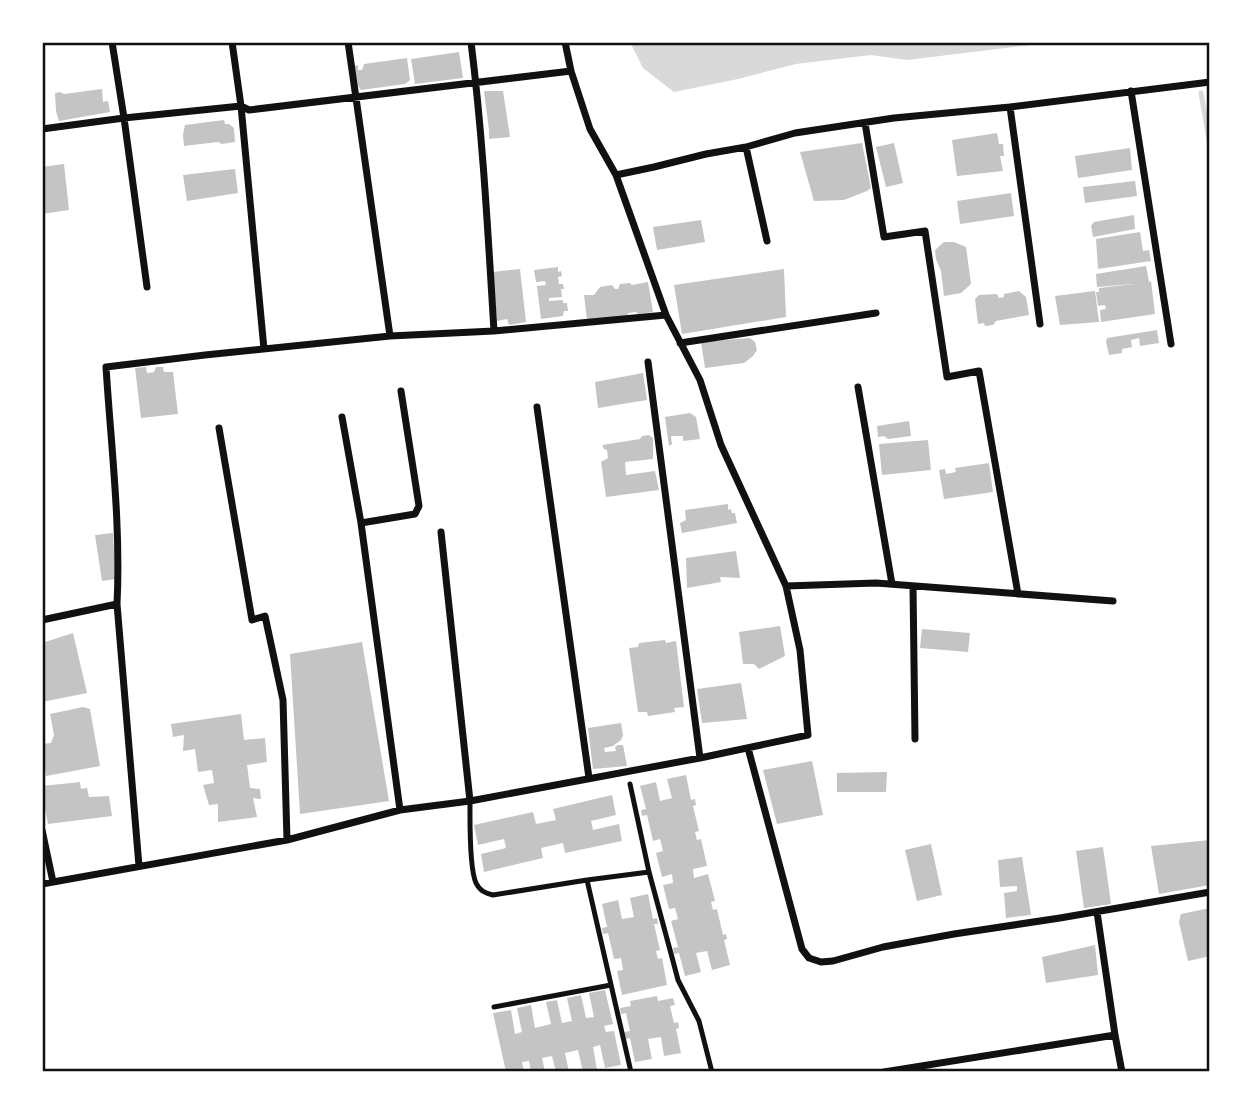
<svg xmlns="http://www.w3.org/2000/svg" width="1252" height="1114" font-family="Arial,sans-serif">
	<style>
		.water { fill: #d9d9d9 }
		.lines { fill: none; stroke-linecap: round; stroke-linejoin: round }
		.stream { stroke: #d9d9d9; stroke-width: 5 }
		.building { fill: #c4c4c4 }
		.service { stroke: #111; stroke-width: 5 }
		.minor { stroke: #111; stroke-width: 7 }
		.neatline { fill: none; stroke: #111; stroke-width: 2.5 }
	</style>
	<rect width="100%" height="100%" fill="#fff"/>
	<path class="water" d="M630,42H1056L907,60L871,55L796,64L738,79L674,92L643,68Z"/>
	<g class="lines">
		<path class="stream" d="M1201,93L1210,145"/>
	</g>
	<path class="building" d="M459,52L463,78L415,84L411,59Z
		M407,58L410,80L405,84L361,90L358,86L355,66L358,65V70H362L364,64Z
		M102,89L103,102L108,101L110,112L59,121L56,111L55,93L60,92L64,94Z
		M484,91H503L510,137L489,139V130Z
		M224,120L225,124H229L234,128L235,142L222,144L218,142L184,146L183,135L185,125Z
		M997,133L999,144H1003L1004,156H1000L1003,171L957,176L952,140Z
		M862,143L871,188L867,191L844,200L814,201L800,152Z
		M894,143L903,183L886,187L876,147Z
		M1130,148L1132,170L1078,178L1075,156Z
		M64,164L69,210L42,214V167Z
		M235,169L238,193L187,201L183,175Z
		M1135,181L1137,196L1085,203L1083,187Z
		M1011,193L1014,216L960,224L957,201Z
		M1134,215L1135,229L1093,237L1091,226L1094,222Z
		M701,220L705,242L657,250L653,227Z
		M1140,232L1143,251L1149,250L1151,261L1098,269L1096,239Z
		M944,242H954L966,247L971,284L961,293L944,296L941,271L936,259L935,250Z
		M1146,266L1149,282L1151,281L1155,314L1101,322L1100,310L1106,309L1105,305L1098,306L1096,292H1099V288L1134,284L1097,287L1096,274Z
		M558,267V272L561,271L562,276L558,277L559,284H563L564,289H561L562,297L549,298V301L563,300V303H567L568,311H564L563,316L541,319L537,286L546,285L545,281L536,282L534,270Z
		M520,269L526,322L509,325L507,319L497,321L493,272Z
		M784,269L786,317L682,334L674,285Z
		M648,282L653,312L638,314L636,312L629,313L626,316L587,320L584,295H594L600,287L612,285L615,289H618L620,284L630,283L632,285Z
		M1019,291L1026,297L1029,315L996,321L993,325L985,326L984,323L978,324L975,299L979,295L997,294L999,298L1004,297V294Z
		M1095,291L1099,322L1060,325L1055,296Z
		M1157,330L1159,343L1140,346L1139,338L1131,340L1132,347L1122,349V353L1109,355L1106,342L1107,338Z
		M750,338L755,342L757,350L753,356L744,363L705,368L701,342Z
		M146,367L147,373L154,372L156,367H163L164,372H173L178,414L141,418L135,368Z
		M643,373L647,400L598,408L595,382Z
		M690,413L696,417L700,439L683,441V436H671L672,444L669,446L665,417Z
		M909,421L911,436L888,439L884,436L878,437L877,426Z
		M649,435L653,438V459L625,462L626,475L655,471L659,490L606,497L601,462L608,458L607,450L604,449L602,445L640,439L642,436Z
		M928,440L931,470L882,475L879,444Z
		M989,463L993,492L944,499L939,470L945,469L946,474L956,472L955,468Z
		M728,504V510L731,509L732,513H735L737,523L682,533L680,523L686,520L685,510Z
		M113,533L116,579L102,581L95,535Z
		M736,551L740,578L720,577L721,582L687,588L686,558Z
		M780,626L785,656L759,669L754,664H743L739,632Z
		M922,629L970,633L968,652L920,648Z
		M73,633L87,693L42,702V676L45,675L42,664V643Z
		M665,640L666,643L676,641L684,707L674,708L675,712L648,716L647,712H638L629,648L638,647L639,643Z
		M362,642L389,801L300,814L290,654Z
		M741,683L747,719L702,723L697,689Z
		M83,707L90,709L100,766L46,776L42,744L51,743L54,735L50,714Z
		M241,714L244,740L265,738L267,762L247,765L250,788L260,789L261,799L253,798L257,817L218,822V804L209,805L203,785L214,783L212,770L198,772L195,749L183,751L184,735L173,737L171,724Z
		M621,723L623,735L621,740L613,746L604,748L605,752L616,751L615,747L618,745H623L627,766L593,769L588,728Z
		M812,761L823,815L777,824L763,770Z
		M887,772L886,792H837V773Z
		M686,775L691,800L695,799L696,805L693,806L699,831L695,832L697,840L701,839L707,866L693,869L694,878L708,874L715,901L711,902L713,910L717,909L723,935L726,934L727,939L724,940L730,965L712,970L707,951L696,953L701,972L685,976L679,953L674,954L673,948L678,947L671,921L678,919L675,908L669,909L663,885L673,883L672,874L662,877L656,853L663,851L660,839L653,841L647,815L642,816L641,810L646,809L640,786L656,782L660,801L672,798L667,779Z
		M80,782L81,789L87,788L89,797L109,796L112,816L48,824L42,795V786Z
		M612,795L616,815L591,821L593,830L619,824L622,841L565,853L563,843L541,848L543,858L484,872L481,854L506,848L504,839L478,845L474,825L533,812L536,824L556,820L553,809Z
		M1210,840V885L1159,894L1151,846Z
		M931,844L942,895L917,901L905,850Z
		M1103,847L1111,904L1084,908L1076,851Z
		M1022,857L1031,915L1006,918L1004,893L1017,891V886L1000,887L998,860Z
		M648,894L653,919L657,918L658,924H654L660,950L656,951L658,959L662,958L667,985L622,995L617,971L623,970L621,958L614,959L608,933L603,934L602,928L607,927L602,904L618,900L622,919L634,917L630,898Z
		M1210,908V956L1188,961L1179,922L1181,914Z
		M1095,945L1098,975L1046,983L1042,957Z
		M605,990L613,1024L604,1026L606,1032L614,1031L621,1065L605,1068L600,1045L593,1047L597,1070L583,1072L578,1050L565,1053L569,1072H556L552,1056L542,1058L545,1072H531L529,1061L522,1062L524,1072H506L493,1013L511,1010L515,1034L522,1032L517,1008L531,1005L535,1028L551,1024L546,1002L557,1000L562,1023L572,1021L567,998L581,995L586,1018L594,1017L589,993Z
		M657,996L658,1001L673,998L675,1005L670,1006L674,1023L678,1022L679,1028L676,1029L681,1053L664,1056L661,1037L648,1039L652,1059L635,1062L630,1038L626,1039L624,1032L630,1031L626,1013L621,1014L620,1008L631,1006L630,1001Z"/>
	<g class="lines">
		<path class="service" d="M630,784L649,872L673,961L678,980L699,1021L712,1072
			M470,801C470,820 469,868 476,883C480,891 485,893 493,895L587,880L649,872
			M587,880L631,1072
			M494,1007L611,985"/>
		<path class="minor" d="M112,42L124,118L147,287
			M232,42L241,106L264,349
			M348,42L390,336
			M471,42C483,138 488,235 494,331
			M565,42L571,71
			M1131,91L1171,344
			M1010,107L1040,324
			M865,123L884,237L925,231L947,377L979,371L1018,594
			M42,129L124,118L241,106L249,110L571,71L590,129L616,175L666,315L700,380L721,445L786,586L800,650L808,735L700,758L470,801L400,810L287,840L42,884
			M746,147L767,241
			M616,175L654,167L706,154L746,147L795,133L894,118L1010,107L1210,82
			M680,343L876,313
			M648,362L700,758
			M858,387L892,584
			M537,407L589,778
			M342,417L361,523L400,810
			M219,428L252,620L265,616L283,700L287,840
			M361,523L415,514L419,506L401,391
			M441,532L470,801
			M786,586L876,583L1113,601
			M913,586L915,739
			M42,620L117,604
			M748,748L802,949L809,958L821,962L833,961L883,947L954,934L1060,918L1210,892
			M42,830L53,882
			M139,866L117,604C121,525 111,446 106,367L205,355L390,336L494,331L666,315
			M1097,912L1115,1035L1122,1072
			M884,1072L1115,1035"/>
	</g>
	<rect width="1252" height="1114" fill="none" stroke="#ffffff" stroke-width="88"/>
	<rect x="44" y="44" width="1164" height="1026" class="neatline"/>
</svg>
